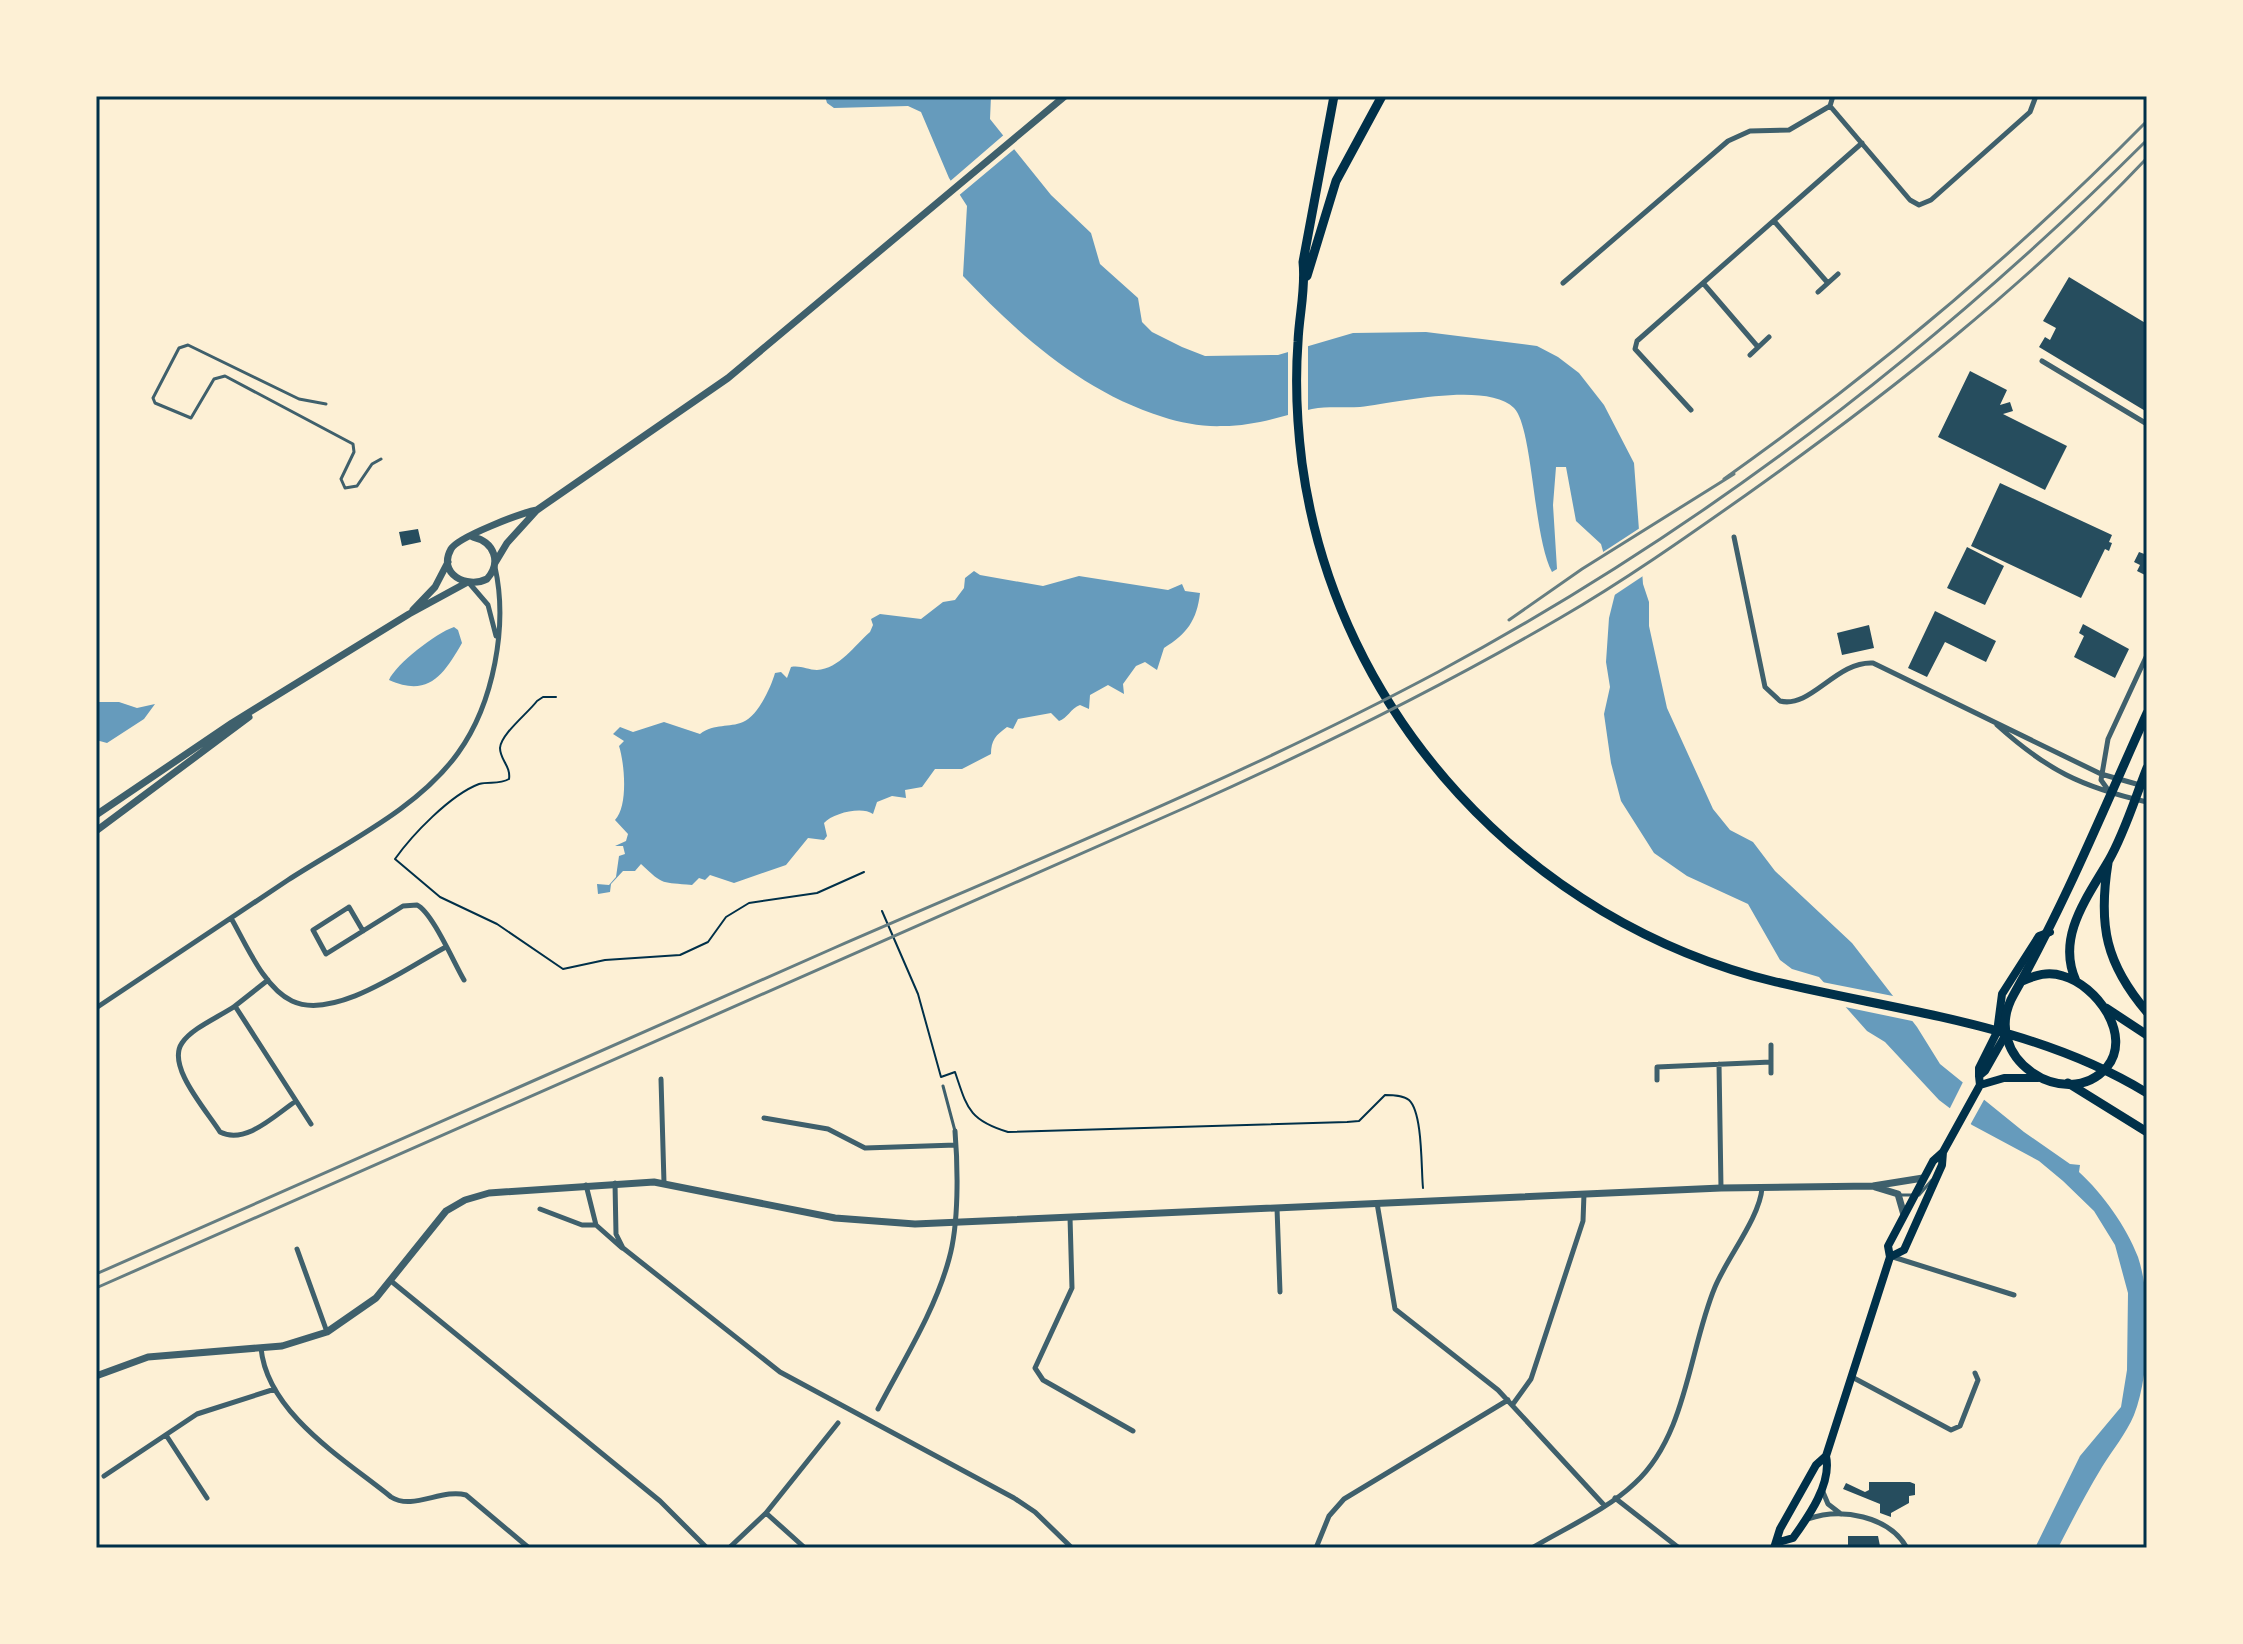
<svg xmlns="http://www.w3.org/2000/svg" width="2243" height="1644" font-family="Karla,sans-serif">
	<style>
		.water { fill: #669bbc }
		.pier { fill: #fdf0d5 }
		.building { fill: #264d5e }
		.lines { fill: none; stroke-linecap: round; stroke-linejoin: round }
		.path { stroke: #003049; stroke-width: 2 }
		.service { stroke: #3f606c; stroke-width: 3 }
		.minor { stroke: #3f606c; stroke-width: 5 }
		.tertiary { stroke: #3f606c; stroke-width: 7 }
		.secondary { stroke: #003049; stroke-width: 8 }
		.primary { stroke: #003049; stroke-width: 9 }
		.rail { stroke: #657d81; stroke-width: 3 }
		.neatline { fill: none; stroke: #003049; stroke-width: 3 }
	</style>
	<rect width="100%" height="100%" fill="#fdf0d5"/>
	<path class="water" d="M825,96H991L990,119L1051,195L1091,233L1100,264L1138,298L1142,322L1152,332L1182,347L1205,356L1278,355L1353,333L1426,332L1537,346L1558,357L1579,373L1604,405L1634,463L1643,584L1649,602V626L1667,708L1713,809L1730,830L1753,842L1775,871L1852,943L1917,1027L1940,1064L2024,1132L2070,1164L2080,1165L2079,1172C2103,1194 2126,1226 2138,1257C2152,1299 2150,1374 2134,1415C2126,1434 2113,1449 2102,1467C2086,1493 2072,1521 2058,1548H2035L2080,1456L2121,1407L2127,1370L2128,1293L2115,1245L2094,1211L2063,1181L2039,1161L1972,1125L1939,1100L1885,1042L1867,1031L1819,977L1792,969L1780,960L1748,904L1687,876L1654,853L1621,801L1611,763L1604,714L1610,687L1606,662L1609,618L1615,594L1601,544L1576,521L1566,467H1556L1553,505L1557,569L1552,572C1533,537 1533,427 1514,408C1487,381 1395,403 1360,407C1344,408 1328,406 1312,409C1282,416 1254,426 1223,426C1204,427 1181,423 1163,417C1083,392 1020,336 963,276L967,206L949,178L921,112L908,106L834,108L827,103Z
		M974,571L980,575L1043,586L1079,576L1168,590L1182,584L1185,591L1200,593C1197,620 1187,634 1164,648L1157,670L1145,662L1136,666L1123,684L1124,694L1108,685L1090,695L1089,709L1080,705C1071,708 1067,719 1059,721L1051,713L1018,719L1013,729L1007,727C996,735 991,740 991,754L962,769H935L922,787L905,790L906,798L892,796L877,802L873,814C862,806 833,813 824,823L827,836L824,840L808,838L786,865L734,883L710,875L705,880L699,878L692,885C662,882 664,886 641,864L635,871H623L611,884L610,892L598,894L597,884L609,885L616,877L619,856L625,854L623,846H615L626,841L628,834L615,820C628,807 625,765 619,746L624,741L613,734L620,727L633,732L664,722L700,734C715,723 729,728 743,722C758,716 771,687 775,673L781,672L787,678L791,667C800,665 808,670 817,670C839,669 855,645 870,632L873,625L871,619L880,614L921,619L943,602L955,600L964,588L965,578Z
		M454,627L458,630L462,643C444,674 429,698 389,680C396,664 436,633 454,627Z
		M96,702H119L137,708L155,704L144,719L107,743L96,740Z"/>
	<path class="pier" d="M1006,133L1018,146L957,197L948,183Z
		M1308,343V415L1288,420V349Z
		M1643,526L1646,574L1610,598L1600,554Z
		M1817,981L1898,997L1917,1022L1840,1006Z
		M1964,1080L1985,1098L1969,1127L1948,1112Z"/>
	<path class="building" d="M2069,277L2147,324V412L2039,347L2045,337L2050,340L2056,328L2043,321Z
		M1970,371L2007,390L2000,405L2010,402L2013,411L2003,414L2067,446L2045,490L1938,437Z
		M2000,483L2112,535L2109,542L2112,543L2109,551L2105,549L2081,598L1971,546Z
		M418,529L421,542L402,546L399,532Z
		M1967,547L2004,566L1985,605L1947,588Z
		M2139,552L2147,555V576L2137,571L2140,565L2134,562Z
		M1935,611L1996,641L1986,662L1945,642L1927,677L1908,668Z
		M2083,624L2129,649L2115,678L2074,657L2084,636L2079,633Z
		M1869,625L1874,648L1842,655L1837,633Z
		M1869,1482H1910L1915,1484V1495L1909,1496V1503L1891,1513V1517L1880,1513V1504L1843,1489L1846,1483L1865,1492L1869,1490Z
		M1848,1536H1878L1880,1546L1848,1548Z"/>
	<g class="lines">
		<path class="path" d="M556,697H543L537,701C528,713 501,734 500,748C500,760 511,766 509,779C499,785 489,781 479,784C450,795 412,835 395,859L440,897L497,924L563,969L605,960L680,955L708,942L726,917L749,903L817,893L864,872
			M882,911L918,994L941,1077
			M941,1077L955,1072C967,1107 968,1120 1008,1132L1347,1122L1359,1121L1385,1095C1393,1095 1403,1095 1409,1100C1423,1113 1421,1169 1423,1188"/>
		<path class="service" d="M326,404L299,399L188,345L179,348L153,398L155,403L191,418L214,379L225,376L353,444L354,452L341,479L345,488L357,486L372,464L381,459
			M943,1086L955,1131
			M1900,1195H1919L1932,1180"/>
		<path class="minor" d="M1833,96L1830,106L1910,200L1919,205L1931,200L2030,112L2036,96
			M1774,221L1827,282
			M1563,283L1728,141L1750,131L1789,130L1830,106
			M1703,283L1758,347
			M1818,292L1838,274
			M1750,355L1769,337
			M2042,361L2147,424
			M1691,410L1635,349L1637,341L1862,143
			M1734,537L1765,687L1780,701C1811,709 1836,661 1873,663L2101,774L2147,787
			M470,584L488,605L496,636
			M1997,725C2047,770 2081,787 2147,802
			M2111,794L2101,780L2108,739L2147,655
			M231,918C246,944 264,988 292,1001C334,1021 407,968 444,948
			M363,931L349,907L313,930L326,954L403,906L417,905C432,912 454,963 464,980
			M235,1006L268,980
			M96,1008C160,965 224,922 288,880C345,843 418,809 458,753C494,703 508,625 495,567
			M1719,1064L1721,1188
			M1771,1073V1045
			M661,1079L664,1183
			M1657,1080V1067L1771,1062
			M296,1101C275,1115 246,1145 220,1132C207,1111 166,1066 182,1043C192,1028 219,1017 235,1006L311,1124
			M764,1118L828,1129L865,1148L956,1145
			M615,1183L616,1234L623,1248L780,1372L1014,1498L1035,1512L1072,1548
			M586,1185L596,1225L622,1248
			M1377,1203L1395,1309L1498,1390L1604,1505
			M1277,1208L1280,1292
			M540,1209L582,1225H596
			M1070,1217L1072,1288L1035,1368L1043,1380L1133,1431
			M297,1249L327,1332
			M1893,1257L2014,1295
			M391,1281L660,1501L707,1548
			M261,1348C267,1413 344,1459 391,1497C413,1511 442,1488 466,1495L529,1548
			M1852,1377L1951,1430L1960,1426L1978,1380L1975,1373
			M1513,1404L1531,1379L1583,1221L1584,1194
			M878,1409C903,1361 935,1311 949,1259C959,1224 958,1168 955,1131
			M166,1435L207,1498
			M104,1476L197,1414L275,1389
			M1823,1492L1828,1504L1841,1514
			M1615,1498L1679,1548
			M766,1513L805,1548
			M1808,1519C1841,1507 1889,1516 1907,1548
			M729,1548L766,1513L838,1423
			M1316,1548L1329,1516L1344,1499L1508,1400
			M1532,1548C1565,1528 1607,1510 1635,1483C1687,1435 1689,1349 1715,1287C1727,1258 1760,1217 1762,1188"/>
		<path class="tertiary" d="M473,537C494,542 502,562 487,579C467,589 437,574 451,549C458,537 521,513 537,510
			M495,563L507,543L537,510L728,378L1065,96
			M413,610L435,587L448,562
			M96,815L232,723L409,614L466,583
			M96,831L249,717
			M1875,1187L1898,1194L1904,1215
			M96,1376L148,1357L282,1346L327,1332L376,1298L446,1211L465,1200L489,1193L654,1182L835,1218L915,1224L1721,1188L1873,1186L1923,1178"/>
		<path class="secondary" d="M1979,1076V1068L1997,1032L2002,994L2039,936L2050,932
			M1980,1085L2004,1078H2038
			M1890,1257L1904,1250L1942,1165L1943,1152
			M1779,1542L1793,1538C1809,1516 1832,1483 1826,1456
			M1774,1548L1780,1529L1816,1465L1826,1456L1890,1257L1888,1246L1933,1161L1943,1152L1980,1085L1979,1076L1985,1071L2006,1034"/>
		<path class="primary" d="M1334,96L1303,262C1306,289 1299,315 1298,342C1295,382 1297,423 1302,463C1336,715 1529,922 1776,982C1902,1012 2034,1024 2147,1093
			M1307,276L1336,181L1382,96
			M2108,863C2098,926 2106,964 2147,1012
			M2022,981C2036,975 2048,971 2063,976C2096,985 2133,1035 2107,1067C2067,1114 1977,1058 2014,994C2065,904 2104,808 2147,713
			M2076,981C2056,937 2087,898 2109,860C2125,832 2135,798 2147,768
			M2106,1008L2147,1035
			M2068,1083L2147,1132"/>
		<path class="rail" d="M1724,479C1875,372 2017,253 2147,121
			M1509,620L1582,569L1734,474
			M96,1274C342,1166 588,1057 834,948C1036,860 1243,776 1438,672C1700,531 1936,350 2147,140
			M96,1288L1189,806C1316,749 1440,688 1560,618C1624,581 1685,538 1746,495C1888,394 2027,285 2147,158"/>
	</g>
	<rect width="2243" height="1644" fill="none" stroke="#fdf0d5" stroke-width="196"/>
	<rect x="98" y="98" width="2047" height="1448" class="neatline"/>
</svg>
